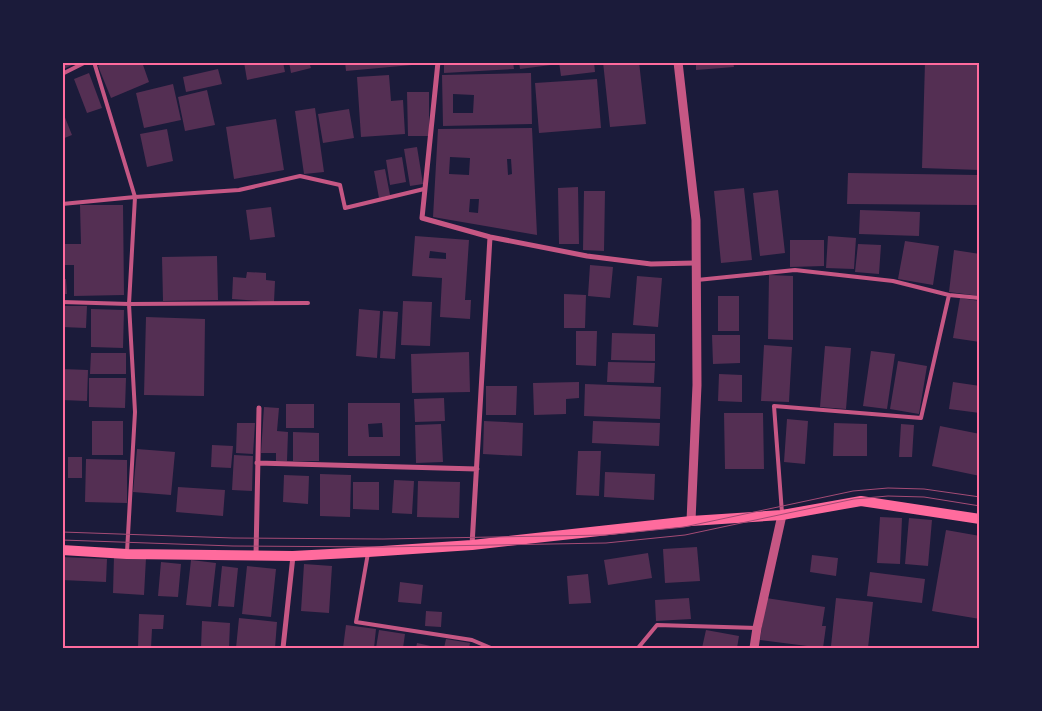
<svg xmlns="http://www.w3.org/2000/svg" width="1042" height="711" font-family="'Space Grotesk',sans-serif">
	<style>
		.building { fill: #542f53; fill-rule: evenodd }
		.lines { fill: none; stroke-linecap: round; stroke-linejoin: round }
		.service { stroke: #c65784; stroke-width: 4 }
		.minor { stroke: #c65784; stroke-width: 5 }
		.tertiary { stroke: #c65784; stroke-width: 9 }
		.secondary { stroke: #ff6b9d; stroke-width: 10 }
		.tram { stroke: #a44b75; stroke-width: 1 }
		.neatline { fill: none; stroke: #ff6b9d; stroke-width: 2 }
	</style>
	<rect width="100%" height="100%" fill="#1b1b3a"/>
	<path class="building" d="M62,62H78L62,70Z
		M104,62H142L149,82L111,98L98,66Z
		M244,62H283L285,72L247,80Z
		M289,62H309L311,68L291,73Z
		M345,62H412V65L346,71Z
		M444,62H513L514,69L444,73Z
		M519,62H550L551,65L520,69Z
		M559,62H594L595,72L561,76Z
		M603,62H639L646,124L610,127Z
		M696,62H733L734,67L696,70Z
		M925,62H980V170L922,168Z
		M218,69L222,84L186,92L183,77Z
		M89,73L102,108L87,113L74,79Z
		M531,73L532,124L443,126L442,75ZM453,94L474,95L473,113H453Z
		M389,75L391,101L403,100L405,134L361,137L357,77Z
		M597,79L601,128L539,133L535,83Z
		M173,84L181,120L144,128L136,93Z
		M207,90L215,125L185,131L178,97Z
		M407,92H429V136H408Z
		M315,108L324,172L304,174L295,111Z
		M349,109L354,138L323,143L318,114Z
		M62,110L72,135L62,139Z
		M276,119L284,170L234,179L226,127Z
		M532,128L537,235L433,217L438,129ZM450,157L470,158L469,175L449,174ZM507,159H511L512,174L508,175ZM470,199H479L478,213L469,212Z
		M167,129L173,161L147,167L140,134Z
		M417,147L423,184L410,186L404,149Z
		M402,157L406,182L390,185L386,160Z
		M385,169L390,195L379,198L374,171Z
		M848,173L977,175V205L847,204Z
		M578,187L579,244H559L558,188Z
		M744,188L752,260L721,263L714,191Z
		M778,190L785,253L760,256L753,193Z
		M584,191H605L604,251L583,250Z
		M80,205H123L124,295L74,296V265H62V244H81Z
		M271,207L275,237L250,240L246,210Z
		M860,210L920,212L919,236L859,234Z
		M415,236L469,240L465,300H471L470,319L440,317L442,278L412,276ZM430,251L446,253V259L429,258Z
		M828,236L856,238L854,269L826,268Z
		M790,240H824V266L790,267Z
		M905,241L939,246L933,285L898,279Z
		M858,244L881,245L879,274L855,272Z
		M954,250L980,254V296L949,292Z
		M217,256L218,300L163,301L162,257Z
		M590,265L613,267L610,298L588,296Z
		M247,272L266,273V280L275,281L274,302L232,299L233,277L246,278Z
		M769,275L793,276V340L768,339Z
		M637,276L662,278L658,327L633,325Z
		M62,279H66L67,294H62Z
		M564,294L586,295L585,328H564Z
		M718,296H739V331H718Z
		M960,298L980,301V342L953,338Z
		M403,301L432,302L430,346L401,345Z
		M62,306H87L86,328L62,327Z
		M91,309L124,310L123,348L91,347Z
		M359,309L380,311L377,358L356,356Z
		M383,311L398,312L395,359L380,358Z
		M146,317L205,319L204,396L144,395Z
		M576,331H597L596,366L576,365Z
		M612,333L655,334V361L611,360Z
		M712,335H740V363L713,364Z
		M764,345L792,347L789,402L761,401Z
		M825,346L851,348L846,409L820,407Z
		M871,351L895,354L887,409L863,406Z
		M469,352L470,392L412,393L411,354Z
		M91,353H126V374H90Z
		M898,361L927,366L919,414L890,409Z
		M608,362L655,363L654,383L607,382Z
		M62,369L88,370L87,401L62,400Z
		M719,374L742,375V402L718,401Z
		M89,378H126L125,408L89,407Z
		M579,382V398L566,399V414L534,415L533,383Z
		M953,382L980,386V413L949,409Z
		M585,384L661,387L660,419L584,416Z
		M486,386H517L516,415H486Z
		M444,398L445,421L415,422L414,399Z
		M348,403H400V456H348ZM382,423L383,437H369L368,424Z
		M286,404H314V428H286Z
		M264,407L279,408L277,431L288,432L287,461H276V453H261Z
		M724,413H763L764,469H725Z
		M787,419L808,421L805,464L784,462Z
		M92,421H123V455H92Z
		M484,421L523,423L522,456L483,454Z
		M593,421L660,423L659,446L592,443Z
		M237,423H255L253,454L236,453Z
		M834,423L867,424V456H833Z
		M441,424L443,462L416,463L415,425Z
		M901,424L914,425L912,457H899Z
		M940,426L980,434V476L932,466Z
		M293,432L319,433V461H293Z
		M212,445L233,446L231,468L211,467Z
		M137,449L175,452L171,495L133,492Z
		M578,451H601L599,496L576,495Z
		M234,455L253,456L252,491L232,490Z
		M68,457H82V478H68Z
		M86,459L127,460V503L85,502Z
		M605,472L655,474L654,500L604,497Z
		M320,474L351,475L350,517L320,516Z
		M284,475L309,476L308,504L283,502Z
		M394,480L414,481L412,514L392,513Z
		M418,481L460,482L459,518L417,517Z
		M353,482H379V510L353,509Z
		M178,487L225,490L223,516L176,512Z
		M880,517L902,518L900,564L877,563Z
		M909,518L932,520L928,566L905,564Z
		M946,530L980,536V619L932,611Z
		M697,547L700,581L665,583L663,549Z
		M648,553L652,578L608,585L604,560Z
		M812,555L838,558L836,576L810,572Z
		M114,556L146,558L144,595L113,593Z
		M62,557L107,559L106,582L62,580Z
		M191,560L216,563L211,607L186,605Z
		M161,562L181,564L178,597L158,596Z
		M304,564L332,566L329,613L301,611Z
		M222,566L238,568L234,607L218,606Z
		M247,566L276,569L271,617L242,614Z
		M870,572L925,579L922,603L867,596Z
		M588,574L591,603L569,604L567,576Z
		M400,582L423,585L421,604L398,602Z
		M689,598L691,619L656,621L655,600Z
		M766,598L825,607L822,626H826L823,648L760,640Z
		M836,598L873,602L868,648L831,646Z
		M426,611L442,612L441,627L425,626Z
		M139,614L164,615L163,629H152L151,648H138Z
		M239,618L277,622L275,648H236Z
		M202,621L230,623L229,648H201Z
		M346,625L376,629L374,648H343Z
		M379,630L405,634L403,648H376Z
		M706,630L739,636L737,648H702Z
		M446,639L470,643L469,648H444Z
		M417,643L440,648H416Z"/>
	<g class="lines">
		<path class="service" d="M94,62L135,197L129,304L135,412L127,552
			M62,74L86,62
			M62,204L135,197L239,190L300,176L340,185L345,208L424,189
			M697,280L795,270L893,281L949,295
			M62,302L129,304L308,303
			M782,513L774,406L921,418L949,295L980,298
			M368,553L356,622L472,640L491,648
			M638,648L657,625L757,628"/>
		<path class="minor" d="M438,62L422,218L490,237L587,256L651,264L695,263
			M257,463L477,469
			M472,545L490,237
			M256,555L259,408
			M283,648L293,556"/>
		<path class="tertiary" d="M678,62L696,220L697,385L691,521
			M754,648L757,628L782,515"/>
		<path class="secondary" d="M62,550L127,554L293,556L368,552L472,545L691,521L782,515L861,501L980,519"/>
		<path class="tram" d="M62,532L233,538L383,539L605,535L684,527L853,491L888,488L924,489L980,497
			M62,540L233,546L383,547L606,543L685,535L854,499L888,496L924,497L980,506"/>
	</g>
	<rect width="1042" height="711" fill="none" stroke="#1b1b3a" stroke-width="128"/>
	<rect x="64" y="64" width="914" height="583" class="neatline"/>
</svg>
